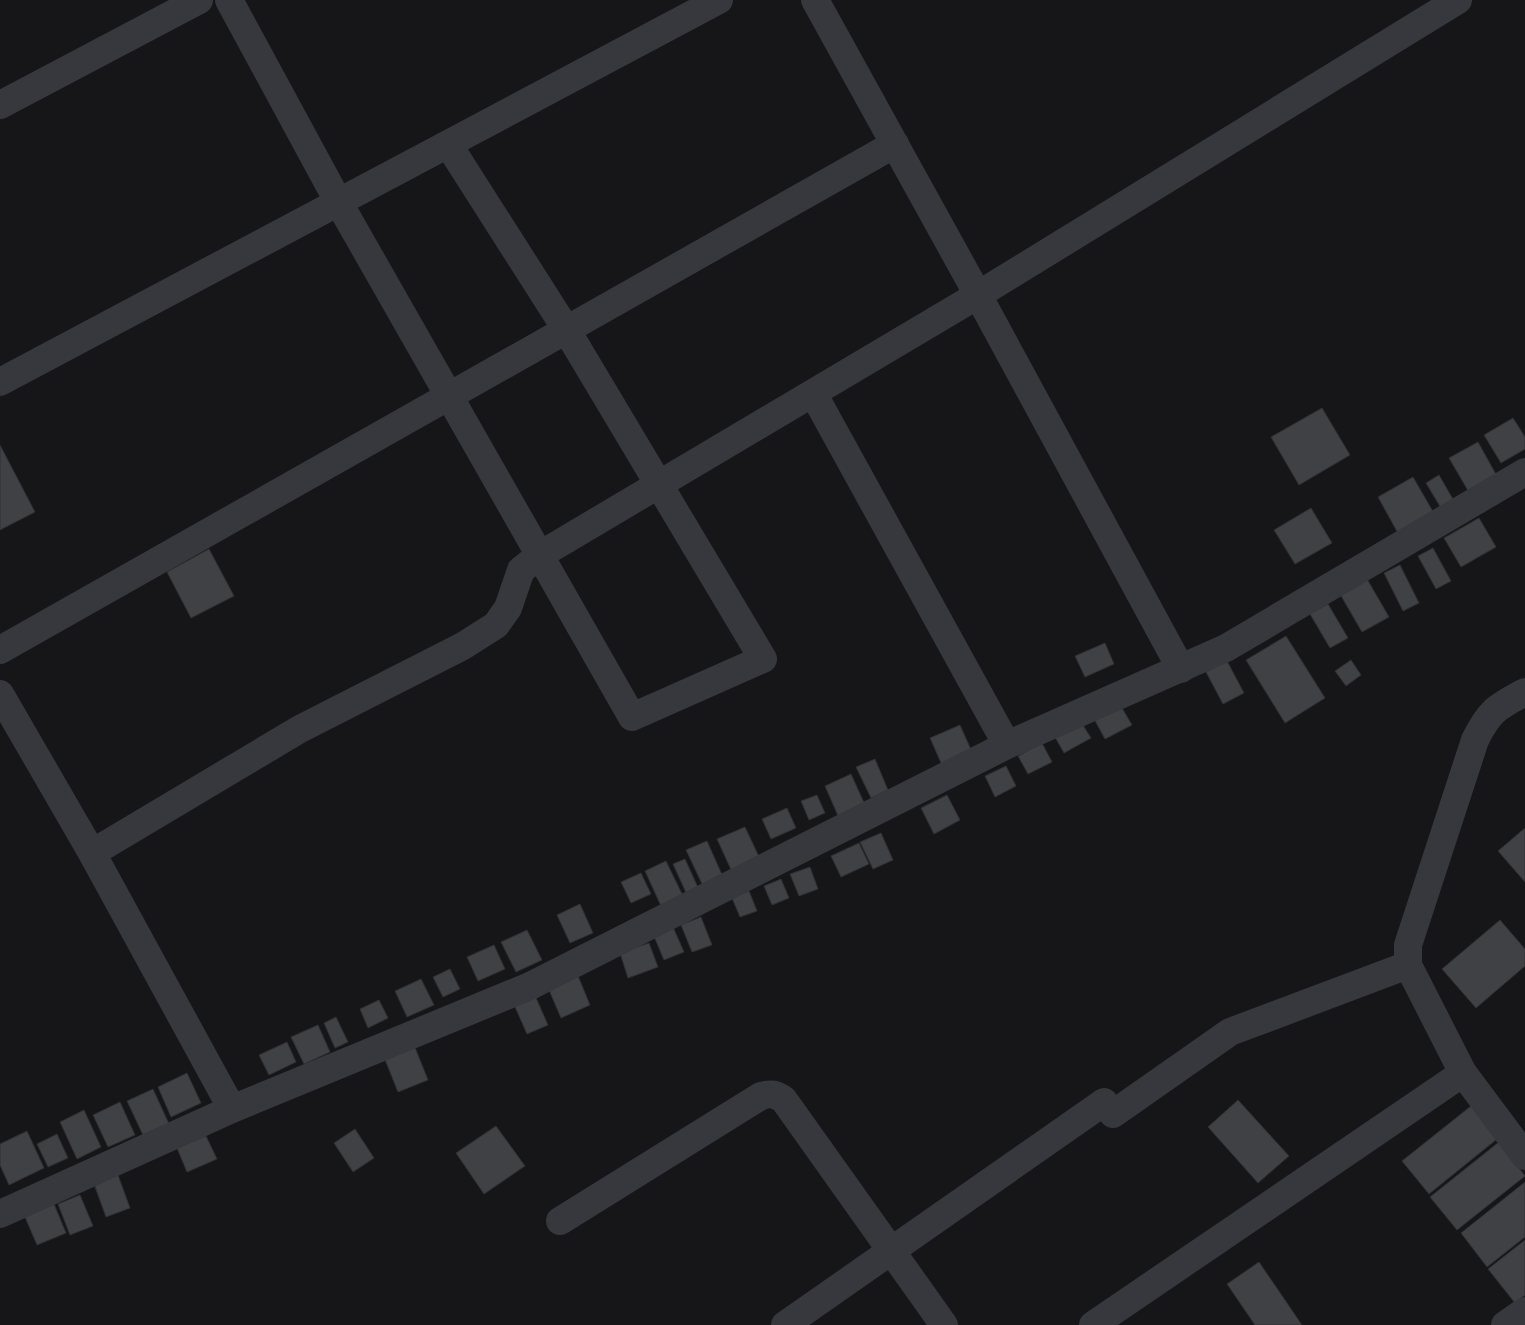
<svg xmlns="http://www.w3.org/2000/svg" width="1525" height="1325" font-family="'Space Grotesk',sans-serif">
	<style>
		.building { fill: #404145; stroke: #303034 }
		.lines { fill: none; stroke-linecap: round; stroke-linejoin: round }
		.minor { stroke: #37383d; stroke-width: 28 }
	</style>
	<rect width="100%" height="100%" fill="#161618"/>
	<path class="building" d="M1322,408L1350,455L1299,485L1271,437Z
		M1513,418L1525,437V449L1501,463L1484,435Z
		M1478,442L1498,478L1470,494L1449,458Z
		M0,445L35,512L0,530Z
		M1439,475L1454,501L1441,508L1426,483Z
		M1413,477L1435,515L1399,535L1378,497Z
		M1311,508L1332,543L1295,564L1274,530Z
		M1479,518L1496,547L1461,567L1444,538Z
		M1433,548L1451,581L1436,589L1418,556Z
		M209,549L234,596L191,618L167,572Z
		M1400,565L1419,603L1403,611L1384,573Z
		M1367,579L1389,617L1362,632L1340,594Z
		M1328,604L1348,638L1330,648L1310,614Z
		M1286,636L1325,698L1285,723L1246,660Z
		M1105,643L1114,664L1085,677L1075,656Z
		M1351,660L1361,675L1346,686L1335,671Z
		M1227,661L1244,693L1223,704L1206,672Z
		M1119,703L1132,725L1105,739L1093,717Z
		M1081,722L1091,738L1064,753L1055,737Z
		M960,725L972,752L942,765L930,738Z
		M1042,743L1052,762L1028,774L1018,756Z
		M875,759L888,790L871,798L856,767Z
		M1006,766L1016,786L995,797L985,776Z
		M851,774L866,807L839,818L825,786Z
		M817,795L825,813L809,820L801,801Z
		M947,795L960,820L934,834L921,808Z
		M787,808L796,828L771,839L762,819Z
		M745,827L761,861L733,874L717,839Z
		M1525,828V882L1498,851Z
		M881,833L893,860L873,869L860,842Z
		M707,841L723,877L703,886L686,850Z
		M859,843L869,864L841,877L831,856Z
		M685,859L700,892L688,897L673,864Z
		M666,861L683,896L661,906L645,871Z
		M810,867L818,889L799,896L790,874Z
		M641,873L651,894L631,903L621,882Z
		M781,879L789,898L772,905L764,886Z
		M749,891L757,911L740,917L732,898Z
		M580,904L593,933L570,943L557,915Z
		M701,917L712,945L692,952L681,925Z
		M1500,920L1525,949V966L1476,1008L1442,969Z
		M673,927L684,952L664,960L653,934Z
		M527,930L542,960L516,972L501,942Z
		M649,943L658,967L628,978L620,953Z
		M494,945L505,969L478,981L467,957Z
		M450,969L460,989L443,997L433,977Z
		M576,971L590,1005L561,1018L546,983Z
		M421,979L434,1005L407,1017L395,991Z
		M533,991L548,1025L527,1034L512,1000Z
		M379,1000L388,1018L368,1028L360,1009Z
		M336,1017L348,1042L335,1048L324,1023Z
		M318,1025L330,1052L304,1064L291,1037Z
		M412,1040L428,1080L398,1092L382,1052Z
		M287,1042L296,1062L269,1075L259,1055Z
		M187,1073L201,1103L171,1117L158,1087Z
		M153,1089L169,1124L143,1135L127,1101Z
		M1238,1100L1289,1156L1258,1183L1208,1127Z
		M120,1102L135,1135L108,1147L93,1115Z
		M1471,1106L1497,1139L1429,1194L1402,1161Z
		M84,1110L101,1147L77,1159L60,1122Z
		M496,1126L525,1166L484,1194L456,1153Z
		M355,1129L374,1158L353,1172L334,1143Z
		M27,1131L44,1168L9,1185L0,1165V1144Z
		M57,1134L68,1158L48,1167L37,1144Z
		M206,1136L217,1159L187,1172L177,1148Z
		M1499,1142L1525,1176L1457,1230L1430,1197Z
		M118,1175L130,1208L106,1217L94,1184Z
		M1525,1182V1237L1487,1267L1461,1233Z
		M80,1195L93,1226L70,1235L58,1204Z
		M54,1204L66,1233L37,1245L25,1217Z
		M1525,1240V1295L1515,1303L1488,1269Z
		M1259,1262L1302,1325H1255L1227,1284Z"/>
	<g class="lines">
		<path class="minor" d="M229,0L339,203L632,717L763,659L566,329L448,144
			M815,0L978,295L1181,669
			M0,105L199,0
			M0,382L719,0
			M813,393L1007,745
			M0,650L895,144
			M1525,692C1497,707 1490,710 1475,740L1408,945V965L1463,1073L1525,1156
			M0,694L92,853L232,1109
			M92,853L300,729L463,646L496,625L508,608L521,570L540,555L978,295L1458,0
			M1113,1114L1230,1032L1408,965
			M0,1214L232,1109L530,986L1007,745L1226,648L1525,472
			M560,1221L761,1096C771,1093 776,1094 784,1100L944,1325
			M785,1325L1104,1102
			M1093,1325L1463,1073
			M1505,1325L1525,1311"/>
	</g>
</svg>
